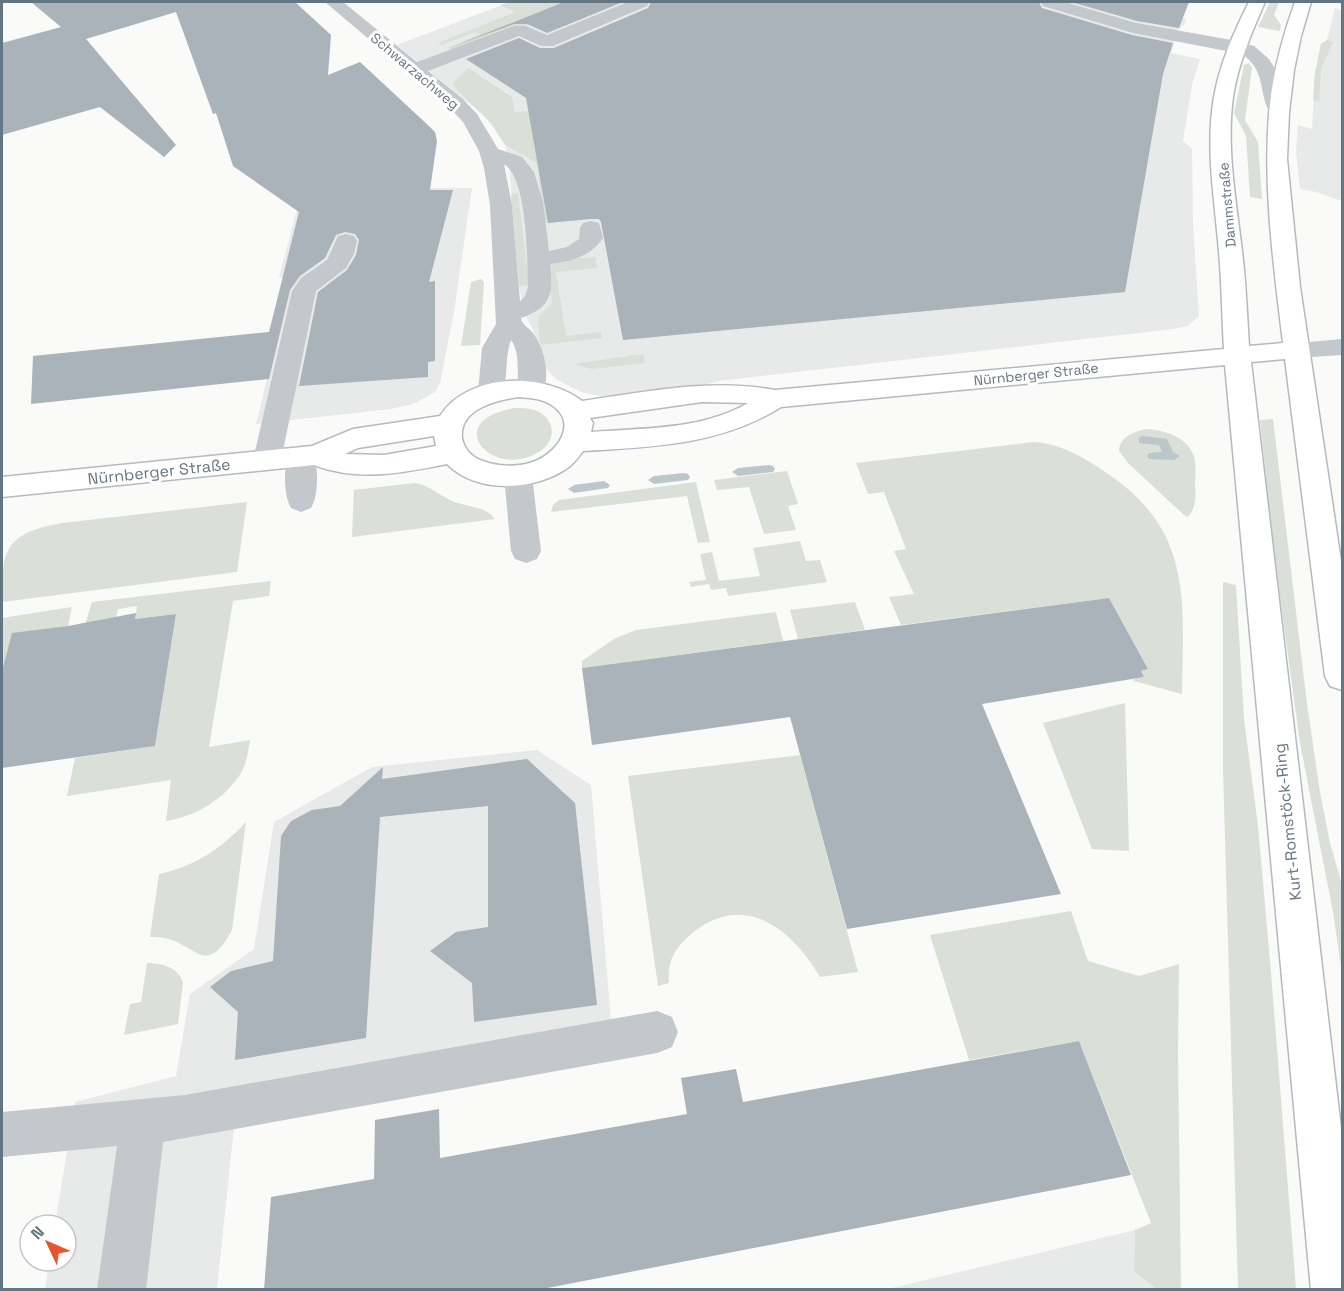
<svg xmlns="http://www.w3.org/2000/svg" width="1344" height="1291" font-family="'Space Grotesk',sans-serif">
	<style>
		.built { fill: #e8e9e9 }
		.green { fill: #dadfd7 }
		.lines { fill: none; stroke-linecap: round; stroke-linejoin: round }
		.stream { fill: #bbc7cb; fill-rule: evenodd }
		.building { fill: #aab3b9 }
		.major-casing { stroke: #b5babe; stroke-width: 3 }
		.minor { fill: #c3c8cc; fill-rule: evenodd }
		.major { fill: #fff; fill-rule: evenodd }
		.labels { text-anchor: middle; stroke-width: 6; stroke-linejoin: round; paint-order: stroke }
		.far-street-label { font-size: 14px; fill: #657683; stroke: #fff }
		.street-label { font-size: 16px; fill: #657683; stroke: #fff }
	</style>
	<rect width="100%" height="100%" fill="#fafaf8"/>
	<path class="built" d="M510,2H1126L1185,19L1186,22L1178,31L1171,53L1200,59L1192,85L1183,141L1192,149L1193,224L1199,316L1188,326L1173,329L718,381L697,387L610,398L581,392L557,380L548,371L544,365L540,345L524,312L519,286L509,166L505,145L485,116L397,45Z
		M1335,8L1342,10V201L1316,192L1300,189L1296,152L1298,125L1312,129L1315,73L1321,44L1327,40Z
		M416,188H472L454,312L440,383L435,392L413,404L391,409L256,424L292,276L279,278L298,206Z
		M537,750L591,785L611,1020L238,1089L217,1289L45,1290L49,1261H66V1225H55L75,1102L176,1076L190,994L254,949L274,822L372,767Z
		M1135,1230L1134,1271L1156,1289L884,1290Z"/>
	<path class="green" d="M510,2H574L566,5L592,4L586,2H606L541,30L529,24L457,53L448,48L481,34L475,32L442,45L438,43L515,12L501,5Z
		M1270,2H1279L1274,15L1281,25L1280,31L1258,27Z
		M1327,40L1333,42L1321,69L1319,102L1313,100L1315,73L1321,44Z
		M1249,63L1252,68L1245,120L1258,142L1262,199L1250,197L1246,136L1234,113L1244,65Z
		M468,68L512,97L515,112L528,111L563,120L579,220L544,223L537,163L505,145L493,125L454,87L453,83Z
		M518,193L529,285L519,286L511,194Z
		M595,257L597,268L556,272L566,336L601,332L602,338L540,345L538,317L552,303L546,261Z
		M481,279L484,282L480,345L461,346L471,282Z
		M643,354L645,363L592,369L574,364Z
		M514,408C522,408 530,408 537,411C554,419 557,437 543,449C498,484 436,423 514,408Z
		M1273,419L1307,704L1320,792L1330,843L1342,885V974L1333,912L1300,743L1273,546L1260,420Z
		M1146,429C1166,430 1191,438 1195,461C1196,469 1195,477 1195,485C1196,497 1196,508 1188,517L1184,515L1129,464L1119,451C1120,436 1134,432 1146,429Z
		M1034,442C1062,444 1085,458 1108,474C1194,532 1183,603 1182,694L1134,681L1133,679L1144,677L1141,671L1148,669L1109,598L901,625L889,597L914,594L894,551L906,549L884,492L868,494L856,463Z
		M787,471L798,504L788,506L796,530L764,534L749,487L717,490L714,480Z
		M696,482L710,542L698,543L687,496L551,512L553,505L559,500Z
		M414,483C429,485 439,495 452,501C466,507 486,506 495,519L352,537L354,490Z
		M247,502L237,572L2,602C1,549 6,533 62,523Z
		M800,541L806,561L820,560L827,582L728,596L726,588L711,590L709,584L691,587L689,582L706,580L700,554L712,552L719,581L760,576L753,548Z
		M271,581L269,596L233,601L209,747L250,740C248,751 247,763 241,773C226,798 195,817 166,821L171,780L67,796L75,758L155,746L176,614L135,619L137,606L118,609L115,621L85,625L92,602Z
		M1223,582L1236,585L1244,719L1258,826L1271,972L1296,1289H1238L1223,769Z
		M855,602L865,630L798,639L790,610Z
		M72,607L68,626L12,634L2,671V618Z
		M776,612L783,641L582,668V661L614,639L636,630Z
		M1125,703L1129,851L1092,849L1043,723Z
		M800,755L858,972L820,977C791,927 742,890 690,935C674,949 667,962 669,983L658,986L628,776Z
		M246,822L232,930C206,978 197,945 165,938C160,937 155,937 150,937L159,874C194,867 222,848 246,822Z
		M1071,911L1088,961L1139,976L1179,964L1178,1054L1181,1289H1156L1134,1271L1135,1230L1151,1223L1079,1041L969,1060L930,935Z
		M147,963C161,963 179,967 183,983L178,1024L124,1035L130,1004L141,1002Z"/>
	<g class="lines">
		<path class="stream" d="M1143,436L1167,439L1173,452L1180,456L1174,460L1149,459L1147,456L1149,453L1162,452L1159,445L1139,443V437Z
			M769,465L773,466L775,469L773,472L738,476L732,472L738,468Z
			M684,473L688,474L690,477L688,480L654,484L648,480L654,476Z
			M604,481L610,485L608,488L574,493L568,489L574,485Z"/>
	</g>
	<path class="building" d="M31,2H295L331,35L328,75L360,62L430,127L435,132L437,141L430,190H453L429,282L435,281V361L428,362V377L299,386L318,292L347,270L356,255L359,240L355,234L345,232L336,235L325,258L300,276L290,290L269,379L31,404L33,356L269,332L299,212L233,166L216,113L213,114L176,12L86,39L176,145L164,157L100,107L2,135V43L61,27Z
		M564,2H623L547,33L527,24H514L449,48Z
		M651,2H1039L1042,8L1132,35L1173,43L1163,74L1125,292L623,340L601,222L599,219H590L548,223L526,98L466,59L519,38L540,48H554L648,8Z
		M1071,2H1189L1179,28L1137,21Z
		M1109,598L1148,669L1141,671L1144,677L982,704L1061,894L847,929L790,717L592,745L582,668Z
		M136,613L135,619L176,614L155,746L2,768V671L12,633L68,626Z
		M527,759L575,803L597,1005L474,1022L472,983L430,951L456,932L488,927V806L380,817L366,1038L235,1060L238,1012L210,987L231,971L273,961L281,836L291,821L312,810L340,806L383,767L382,779Z
		M1079,1041L1131,1175L537,1290H264L271,1197L374,1179L375,1120L439,1109L440,1158L687,1114L681,1078L736,1069L743,1102Z"/>
	<g class="lines">
		<defs>
			<path id="major" d="M1249,2H1265C1252,32 1238,63 1233,97C1226,148 1236,200 1242,251C1246,283 1247,315 1249,346L1283,343C1274,268 1263,190 1269,114C1272,76 1282,38 1295,2H1311L1301,36L1294,70L1289,112L1287,159L1300,287L1342,568V690L1330,686L1325,676L1285,359L1251,362L1342,1137V1290H1311L1225,365L781,407C721,445 652,447 583,451C579,456 575,462 570,466C538,491 477,495 447,464C401,473 359,482 314,465L2,497V477L312,446L353,429L440,416C468,372 544,372 582,401C647,392 710,378 775,390L1224,349C1222,317 1222,284 1219,252C1215,201 1205,149 1214,97C1220,63 1234,32 1249,2ZM519,397C527,398 538,398 546,402C581,418 560,452 533,462C519,467 497,467 483,461C472,458 464,449 462,438C459,409 496,400 519,397ZM702,402L748,403C702,430 643,428 591,432L593,423L590,418ZM434,436L436,446L384,455L345,454L358,448Z"/>
		</defs>
		<use href="#major" class="major-casing"/>
		<path class="minor" d="M325,2H343L417,62L514,26H526L547,35L628,2H649L647,6L553,46H541L519,36L428,71L462,98L477,114L498,149L522,157L534,172L543,202L549,251L567,247L579,239L580,228L583,223L591,221L599,223L603,238C590,257 572,261 550,264C553,294 552,307 521,318C522,325 528,327 533,333C544,347 552,378 541,394L532,397L523,394C513,378 523,357 511,340C504,358 509,384 500,398L491,401L482,398L478,392L482,348L496,324L490,205L484,168L479,151L463,122L448,106ZM504,164C528,179 527,260 528,287L525,296L520,301L512,205Z
			M1041,2H1065L1136,23L1237,41L1254,46L1269,59L1277,72L1289,112L1286,116H1272C1257,95 1268,72 1242,54L1133,33L1043,6Z
			M346,234L354,236L357,241L354,254L346,268L316,291L281,460L277,467L267,470L257,467L253,460L292,291L301,278L327,260L338,236Z
			M1342,339V355L1297,358L1288,356L1284,350L1288,344Z
			M301,447L311,450C319,463 319,495 311,508L301,512L291,508C283,495 283,463 291,450Z
			M518,466L528,469L532,476L541,551L537,559L526,563L515,559L511,551L504,476L508,469Z
			M657,1011L672,1017L678,1032L672,1047L657,1053L163,1142L146,1290H97L117,1146L2,1157V1112L185,1095Z"/>
		<use href="#major" class="major"/>
	</g>
	<g class="labels">
		<g class="far-street-label">
			<text transform="translate(415 71) rotate(40)" y="5">Schwarzachweg</text>
			<text transform="translate(1227 205) rotate(-95)" y="5">Dammstraße</text>
			<text transform="translate(1036 374) rotate(-6)" y="5">Nürnberger Straße</text>
		</g>
		<g class="street-label">
			<text transform="translate(159 471) rotate(-6)" y="6">Nürnberger Straße</text>
			<text transform="translate(1287 822) rotate(-96)" y="6">Kurt-Romstöck-Ring</text>
		</g>
	</g>
	<rect width="1344" height="1291" fill="none" stroke="#657683" stroke-width="6"/>
	<g transform="translate(48 1243) rotate(314)"><circle r="28" fill="#ffffff" stroke="#c1c8cd" stroke-width="1.5"/>
	<path d="M0-4.5L10 22L0 15L-10 22Z" fill="#e4572e"/>
	<text y="-9" font-size="16" font-weight="bold" text-anchor="middle" fill="#657683">N</text>
	</g>
</svg>
